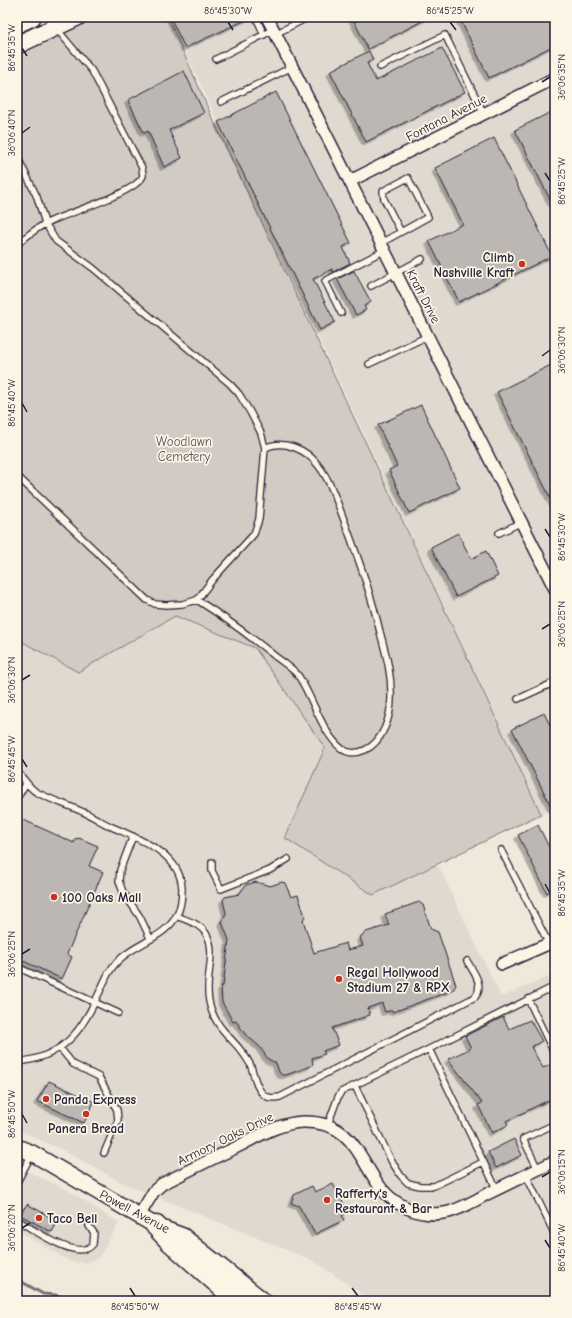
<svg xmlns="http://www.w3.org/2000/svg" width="572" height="1318" font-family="'Comic Neue',sans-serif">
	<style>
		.built { fill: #e0d9cf }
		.green { fill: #d1cbc3; stroke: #7a767f }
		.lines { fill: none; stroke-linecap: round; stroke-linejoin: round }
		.stream { stroke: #716f79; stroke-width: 3 }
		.building { fill: #bcb7b3; stroke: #22223b; filter: url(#shadow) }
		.lane-casing { stroke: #22223b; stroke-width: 8 }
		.street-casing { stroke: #22223b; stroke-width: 14 }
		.secondary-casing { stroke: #22223b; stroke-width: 18 }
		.primary-casing { stroke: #22223b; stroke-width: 20 }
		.highway-casing { stroke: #22223b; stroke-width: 23 }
		.lane { stroke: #fcf5e5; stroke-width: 5.5 }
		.street { stroke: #fcf5e5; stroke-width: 11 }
		.secondary { stroke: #fcf5e5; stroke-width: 15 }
		.primary { stroke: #fcf5e5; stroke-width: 17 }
		.highway { stroke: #fcf5e5; stroke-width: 20 }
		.ticks { fill: none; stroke: #22223b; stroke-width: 1.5 }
		.poi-dot { fill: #c8321e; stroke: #fcf5e5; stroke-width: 1.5 }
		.labels { text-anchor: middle; stroke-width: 3.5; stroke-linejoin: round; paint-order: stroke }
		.street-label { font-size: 13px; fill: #22223b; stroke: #fcf5e5 }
		.poi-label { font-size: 13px; font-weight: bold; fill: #22223b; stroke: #fcf5e5; text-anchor: start }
		.park-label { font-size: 13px; fill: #575564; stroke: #fcf5e5 }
		.neatline { fill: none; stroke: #22223b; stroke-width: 1.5 }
		.ticks-label { font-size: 10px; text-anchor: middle; fill: #22223b }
	</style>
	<defs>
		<filter id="shadow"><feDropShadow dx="-3.5" dy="3.5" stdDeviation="0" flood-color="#0004"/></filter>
	</defs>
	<rect width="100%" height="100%" fill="#efe8db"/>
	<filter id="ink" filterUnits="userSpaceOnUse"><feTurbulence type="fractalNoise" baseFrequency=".025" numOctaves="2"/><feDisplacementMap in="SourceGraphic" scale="8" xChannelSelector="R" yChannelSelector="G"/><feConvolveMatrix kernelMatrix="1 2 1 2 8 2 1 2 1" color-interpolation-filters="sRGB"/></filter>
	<g filter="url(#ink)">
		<path class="built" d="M169,17H555V808L541,814Z
			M175,616L255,648L325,748L285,838L373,895L437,863L501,997L555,974V1301H372L314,1261L125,1184L62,1150L17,1129V639L78,672L147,629Z
			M17,1167L68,1190L119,1223L99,1257L87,1263L71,1262L17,1230Z"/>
		<path class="green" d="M99,17H168L211,115L541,814L373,895L285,838L325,748L255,648L175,616L78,672L17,639V55Z"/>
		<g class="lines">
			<path class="stream" d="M17,1279L43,1294L55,1295L74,1301"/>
		</g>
		<path class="building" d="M170,17H252L185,48Z
			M352,17H430L368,49Z
			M459,17H555V45L489,78Z
			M442,48L465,92L366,142L330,71L369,51L373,60L367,63L376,81Z
			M184,71L204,113L169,130L182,158L164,167L148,131L144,133L128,100Z
			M276,92L351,243L343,247L350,263L333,272L332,269L313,279L335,322L320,330L218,122Z
			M555,110V209L515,130Z
			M494,138L552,256L459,302L429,241L463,224L435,168Z
			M354,271L371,302L364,306L366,310L356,315L337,279Z
			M555,363V507L497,392Z
			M421,405L460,488L409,513L389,470L397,466L378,425Z
			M458,533L471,559L486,551L498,576L456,597L431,547Z
			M544,713L555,735V814L512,729Z
			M17,817L74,843L76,838L78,839L79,838L98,846L89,866L103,872L67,954L72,957L62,979L17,958Z
			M538,825L550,849L555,846V888L547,893L518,835Z
			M256,882L270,886L282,882L285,883L291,897L298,895L305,916L303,920L314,953L346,943L348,950L363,946L360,937L366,932L389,925L385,914L419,902L423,905L431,929L438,932L456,985L453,990L393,1012L392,1010L385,1012L382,1003L368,1008L370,1015L332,1028L339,1045L323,1051L325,1054L312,1058L313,1064L311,1066L286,1075H282L279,1072L276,1063L268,1059L259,1046L245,1034L236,1021L233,1022L222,1002L221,986H223L229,940L222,922L226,913L223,900L225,897L239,894L246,885Z
			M503,1017L509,1029L530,1020L542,1041L531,1047L543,1068L553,1064L555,1068V1097L506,1121L508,1125L492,1133L478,1105L482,1103L448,1059L471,1048L465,1036Z
			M49,1081L94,1102L84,1123L37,1101Z
			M514,1139L522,1155L496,1168L488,1152Z
			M333,1184L348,1212L342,1215L344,1220L315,1234L299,1206L291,1203L294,1195L312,1186L315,1192Z
			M27,1204L58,1221L52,1232L20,1215Z"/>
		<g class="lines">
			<defs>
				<path id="lane" d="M256,17L264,35
					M275,34L303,20
					M216,59L273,30
					M380,67L445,35L484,114
					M221,102L292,67
					M17,156L37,197L45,223L56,241L93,268L230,384L239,394L250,412L261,433L265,448L259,519L254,534L213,579L197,600L182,604L166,605L155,604L147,600L17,476
					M381,243L428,217L408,178L383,191L384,199L401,232
					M17,244C26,237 36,228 47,223C66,213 135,194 143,176L142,168L92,71L55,27L50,17
					M371,286L422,259
					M341,313L325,281L385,250
					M369,364L428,336
					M499,533L522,522
					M197,600C223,616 247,634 271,653C279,660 290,666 297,674C312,694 321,733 342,749C349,754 358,753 365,750C383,742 391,716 391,698C392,675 386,654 380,632C371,593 358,557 344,520C337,502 330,480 318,465C306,449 283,439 265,448
					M518,699L555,682
					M17,772C24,778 28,787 36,792C51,800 68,805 83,812C93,816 101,822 110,826C138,839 180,852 182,888C182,897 181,907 177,915C163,943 121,944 106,978C86,1022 71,1057 17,1062
					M19,795L26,783
					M133,836L120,870L119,881L123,892L140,917L150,938
					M501,850L549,944
					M212,862V871L221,889L270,870L288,859
					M176,916C187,920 201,924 207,935C217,954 204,979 209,1001C215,1032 237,1039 250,1064C254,1073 255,1087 263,1094C268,1099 274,1098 280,1097L475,997C485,986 473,971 467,961
					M17,967L118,1013
					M528,999L555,1055
					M60,1048L73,1064L99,1077L117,1110L118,1120L104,1153
					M429,1049L555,986
					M17,1083V1062
					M355,1086L392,1162L401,1176L408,1183L420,1186H434L483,1162
					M327,1127L338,1097L341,1092L429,1049L497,1190
					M538,1169L523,1139L555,1124
					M526,1175L555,1235
					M17,1182L32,1154
					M17,1220C33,1229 79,1263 93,1244L94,1233L89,1226"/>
				<path id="street" d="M267,17L555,589
					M350,181L555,78
					M502,964L555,941
					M139,1216L154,1191L162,1184C186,1172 209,1160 233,1149C255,1138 278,1123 303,1122C348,1121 356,1150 376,1181C391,1205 420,1219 449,1212C462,1208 475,1201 487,1194C510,1183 532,1172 555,1161"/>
				<path id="secondary" d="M17,1147L32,1153L156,1226L183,1236L264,1301"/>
				<path id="primary" d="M17,24L32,17
					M17,45L77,17"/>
				<path id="highway" d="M156,1226L170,1241L238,1301"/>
			</defs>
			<use href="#lane" class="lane-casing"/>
			<use href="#street" class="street-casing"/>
			<use href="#secondary" class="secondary-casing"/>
			<use href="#primary" class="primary-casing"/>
			<use href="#highway" class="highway-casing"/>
			<use href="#lane" class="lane"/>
			<use href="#street" class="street"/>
			<use href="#secondary" class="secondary"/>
			<use href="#primary" class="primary"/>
			<use href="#highway" class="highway"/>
		</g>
	</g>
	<path class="ticks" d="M228,22L233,30M450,22L456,30M22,48L27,56M542,82L550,77M22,133L30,127M545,173L550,181M542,356L550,350M22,403L27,412M545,529L550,537M542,629L550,624M22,680L30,675M22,759L27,767M545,884L550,893M22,954L30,949M22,1114L27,1123M542,1177L550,1172M22,1228L30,1223M545,1240L550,1248M130,1288L135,1296M352,1288L358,1296"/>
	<g class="poi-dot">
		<circle cx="522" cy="264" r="4"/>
		<circle cx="54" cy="897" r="4"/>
		<circle cx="339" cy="979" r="4"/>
		<circle cx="46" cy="1099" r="4"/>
		<circle cx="86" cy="1114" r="4"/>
		<circle cx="327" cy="1200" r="4"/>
		<circle cx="39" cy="1218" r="4"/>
	</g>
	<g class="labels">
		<g class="street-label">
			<text transform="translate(446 117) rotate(-27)" y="5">Fontana Avenue</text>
			<text transform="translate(424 296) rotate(63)" y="5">Kraft Drive</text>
			<text transform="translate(225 1138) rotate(-26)" y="5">Armory Oaks Drive</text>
			<text transform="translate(135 1211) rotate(28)" y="5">Powell Avenue</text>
		</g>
		<g class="poi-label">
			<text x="514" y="262" text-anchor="end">Climb<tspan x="514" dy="15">Nashville Kraft</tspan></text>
			<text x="62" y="902">100 Oaks Mall</text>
			<text x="347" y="977">Regal Hollywood<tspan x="347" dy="15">Stadium 27 &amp; RPX</tspan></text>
			<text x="54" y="1104">Panda Express</text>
			<text x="86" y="1133" text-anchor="middle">Panera Bread</text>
			<text x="335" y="1198">Rafferty's<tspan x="335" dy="15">Restaurant &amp; Bar</tspan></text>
			<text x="47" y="1223">Taco Bell</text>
		</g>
		<g class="park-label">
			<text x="184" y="446">Woodlawn<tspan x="184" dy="15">Cemetery</tspan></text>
		</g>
	</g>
	<rect width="572" height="1318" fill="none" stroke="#fcf5e5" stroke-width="44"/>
	<rect x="22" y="22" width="528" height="1274" class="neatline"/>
	<g class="ticks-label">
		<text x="228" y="14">86°45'30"W</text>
		<text x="450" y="14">86°45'25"W</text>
		<text transform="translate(11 48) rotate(-90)" y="4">86°45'35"W</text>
		<text transform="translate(561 77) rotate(-90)" y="4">36°06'35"N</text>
		<text transform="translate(11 133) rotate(-90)" y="4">36°06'40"N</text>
		<text transform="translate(561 181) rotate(-90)" y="4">86°45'25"W</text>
		<text transform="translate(561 350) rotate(-90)" y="4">36°06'30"N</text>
		<text transform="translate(11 403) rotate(-90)" y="4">86°45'40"W</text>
		<text transform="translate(561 537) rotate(-90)" y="4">86°45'30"W</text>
		<text transform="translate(561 624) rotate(-90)" y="4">36°06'25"N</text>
		<text transform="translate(11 680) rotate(-90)" y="4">36°06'30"N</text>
		<text transform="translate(11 759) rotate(-90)" y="4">86°45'45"W</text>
		<text transform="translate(561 893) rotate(-90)" y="4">86°45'35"W</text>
		<text transform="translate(11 954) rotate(-90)" y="4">36°06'25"N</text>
		<text transform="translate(11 1114) rotate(-90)" y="4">86°45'50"W</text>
		<text transform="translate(561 1172) rotate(-90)" y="4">36°06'15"N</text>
		<text transform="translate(11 1228) rotate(-90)" y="4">36°06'20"N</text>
		<text transform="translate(561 1248) rotate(-90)" y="4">86°45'40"W</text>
		<text x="135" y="1310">86°45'50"W</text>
		<text x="358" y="1310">86°45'45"W</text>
	</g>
</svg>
